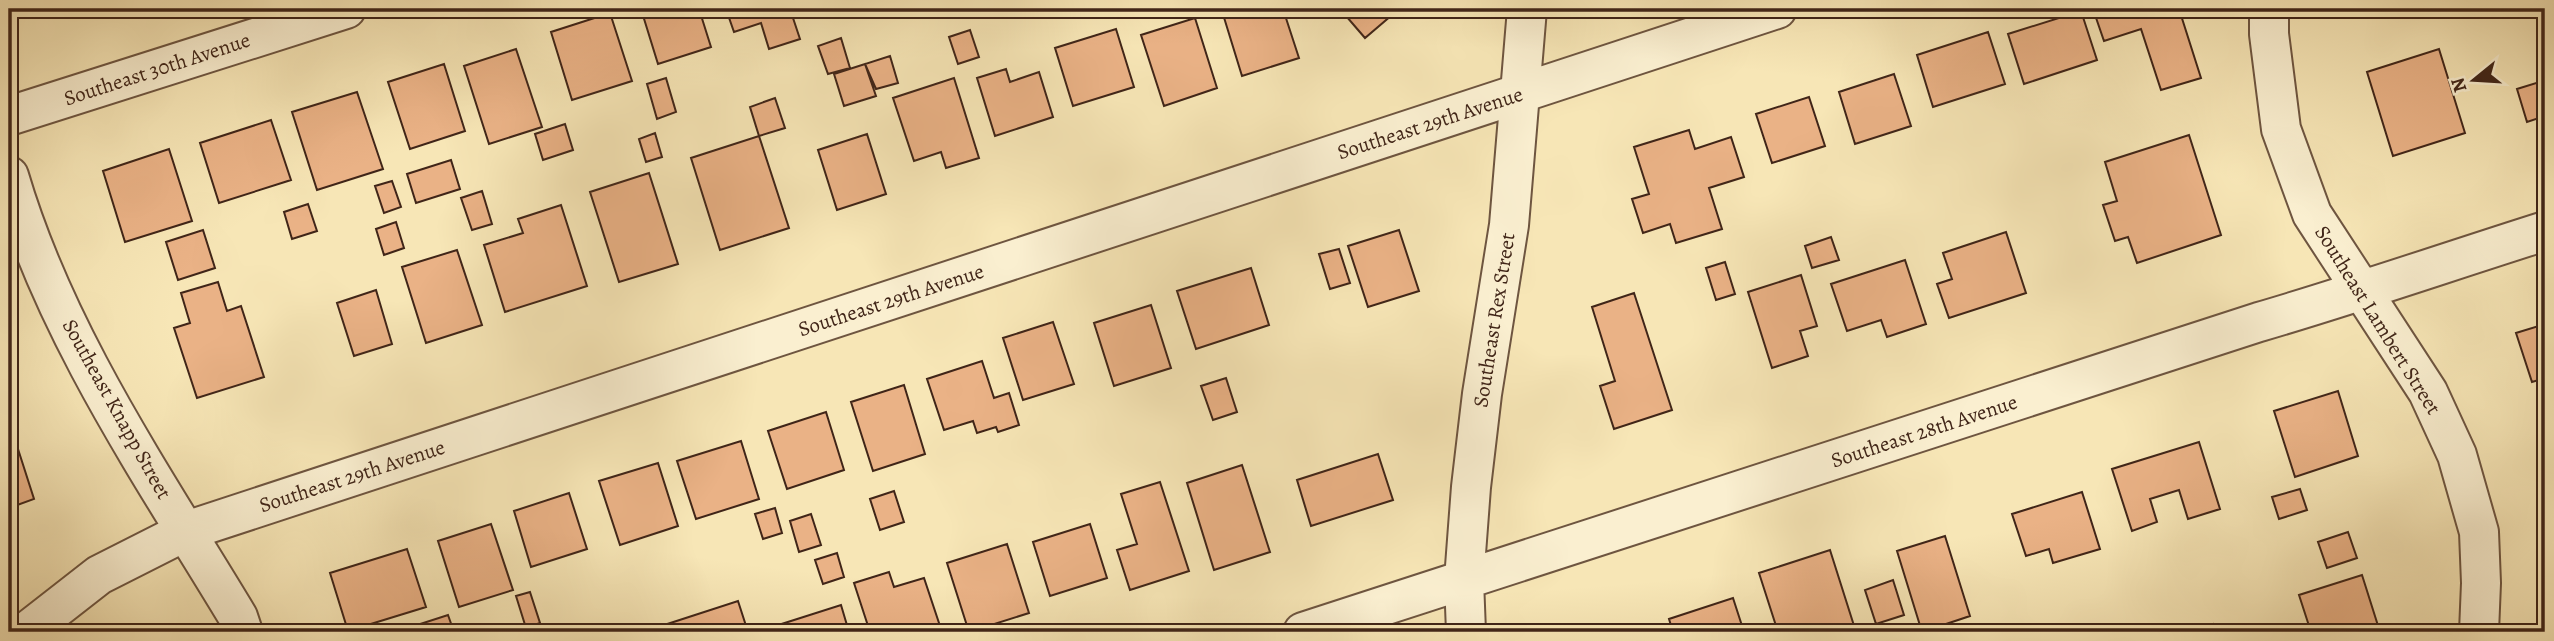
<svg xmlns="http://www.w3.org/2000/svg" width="2554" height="641" font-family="Alegreya,serif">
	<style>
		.building { fill: #eab286; stroke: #402518; stroke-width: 2 }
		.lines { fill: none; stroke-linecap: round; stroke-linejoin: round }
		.minor-casing { stroke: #6e5540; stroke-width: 42 }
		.minor { stroke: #faefd0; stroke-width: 38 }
		.labels { text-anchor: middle; stroke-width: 7; stroke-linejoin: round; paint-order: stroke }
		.street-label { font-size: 21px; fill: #402518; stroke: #faefd0 }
	</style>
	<rect width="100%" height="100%" fill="#f7e6b6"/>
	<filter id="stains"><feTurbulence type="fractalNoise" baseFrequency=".00286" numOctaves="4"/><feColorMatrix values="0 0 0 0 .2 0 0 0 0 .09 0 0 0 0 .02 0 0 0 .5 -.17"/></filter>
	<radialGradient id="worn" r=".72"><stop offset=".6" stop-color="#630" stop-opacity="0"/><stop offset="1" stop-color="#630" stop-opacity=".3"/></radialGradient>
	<path class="building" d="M641,9H699L711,47L658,64Z
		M726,9H790L800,39L769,49L761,23L734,32Z
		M1229,9H1283L1299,58L1242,76L1222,11Z
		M1340,9H1399L1365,38Z
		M2093,9H2179L2201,78L2161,90L2141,29L2104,41Z
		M2081,11L2097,60L2024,84L2008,34Z
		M610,13L632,81L572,100L551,32Z
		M1195,18L1217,88L1164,106L1141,35Z
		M1116,29L1134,87L1073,106L1055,48Z
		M970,30L979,57L958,64L949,37Z
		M1988,32L2005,84L1933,107L1917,55Z
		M841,38L850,68L828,74L818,46Z
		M516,49L542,127L489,144L464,66Z
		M2439,49L2465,133L2393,156L2367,72Z
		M890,56L898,83L876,89L865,64Z
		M2545,61V116L2527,122L2517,89L2543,81L2538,64Z
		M444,64L465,131L410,149L388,82Z
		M865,64L876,96L844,106L834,74Z
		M1006,69L1010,82L1039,72L1053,117L995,136L977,78Z
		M1894,74L1911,126L1855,144L1839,92Z
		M666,78L676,112L657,119L647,84Z
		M954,78L979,158L946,168L941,152L914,161L893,98Z
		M357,92L383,169L317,190L292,112Z
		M1809,97L1825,146L1772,163L1756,114Z
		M775,98L785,128L759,136L750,107Z
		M271,120L291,180L219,203L200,143Z
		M565,124L573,150L543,160L535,134Z
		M1689,130L1695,149L1731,137L1744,177L1709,188L1722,229L1676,243L1670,224L1643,233L1632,199L1649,194L1634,147Z
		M655,133L662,157L646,162L639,139Z
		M867,134L886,194L837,210L818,150Z
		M2189,135L2221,235L2137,263L2128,237L2115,241L2103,205L2117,201L2105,162Z
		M759,136L789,228L720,250L691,158Z
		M169,149L192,221L125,242L103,171Z
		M451,160L460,189L416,203L407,174Z
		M649,173L678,264L619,282L590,192Z
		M392,181L401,207L384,213L375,186Z
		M482,191L492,224L472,230L461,198Z
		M308,204L317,231L292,239L284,212Z
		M561,205L587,286L505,312L484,245L523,233L518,219Z
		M396,222L404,248L384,255L376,229Z
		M203,230L215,268L178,280L166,242Z
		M1399,230L1419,291L1368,307L1348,246Z
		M2006,232L2026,293L1949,318L1937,284L1952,279L1943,253Z
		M1831,237L1839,260L1812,268L1805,246Z
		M1339,249L1350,283L1330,289L1319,254Z
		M457,250L482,325L426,343L402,267Z
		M1905,260L1926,324L1887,337L1881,320L1847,331L1831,284Z
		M1725,262L1735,294L1716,300L1706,268Z
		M1251,268L1269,325L1196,349L1177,291Z
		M1801,275L1817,326L1800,331L1808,356L1772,368L1748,292Z
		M218,282L227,311L241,306L264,377L197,398L174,328L190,323L181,293Z
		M376,290L392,344L354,356L337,303Z
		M1634,293L1672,410L1614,429L1600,386L1615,381L1592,307Z
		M1151,305L1171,368L1114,386L1094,323Z
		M1053,322L1074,384L1023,400L1003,338Z
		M2545,324V378L2532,382L2516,333Z
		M982,361L994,398L1009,393L1019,425L998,432L996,427L977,433L973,421L944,430L927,379Z
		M1226,378L1237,412L1213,420L1201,386Z
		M904,385L925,454L873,471L851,402Z
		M2338,391L2358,456L2295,477L2274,411Z
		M826,412L844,470L787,489L768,431Z
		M741,441L759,499L696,519L677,461Z
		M2199,442L2220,509L2188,519L2179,490L2150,499L2157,522L2132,531L2112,469Z
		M18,449L34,499L9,508V452Z
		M1378,454L1393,500L1311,526L1297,480Z
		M658,463L678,526L620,545L599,481Z
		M1242,465L1270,552L1214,570L1187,483Z
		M1160,482L1189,571L1130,590L1117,550L1137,544L1121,494Z
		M2300,489L2307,510L2279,519L2272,497Z
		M894,491L904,522L880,530L870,499Z
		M2082,492L2100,549L2053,563L2049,549L2026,556L2012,514Z
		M569,493L587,549L531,567L514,511Z
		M775,508L782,533L763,539L755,514Z
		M811,514L821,545L799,552L790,521Z
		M491,524L513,590L459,607L438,541Z
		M1090,524L1107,578L1050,596L1033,542Z
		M2348,532L2357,558L2327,568L2318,542Z
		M1945,536L1970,616L1922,632L1897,551Z
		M1007,544L1029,613L969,632L947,563Z
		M407,549L426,607L348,631L330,573Z
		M1830,550L1856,632H1778L1759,573Z
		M837,553L844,577L823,584L815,560Z
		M889,572L894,587L924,578L942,632H870L854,583Z
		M2362,575L2380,632H2311L2299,595Z
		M1893,580L1904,615L1876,624L1865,590Z
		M530,592L540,623L526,628L516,596Z
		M1733,598L1744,632H1673L1669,619Z
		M738,601L748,632H656L655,628Z
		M841,605L849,632H770L769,628Z
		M448,615L454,632H412L411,627Z
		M2213,624L2216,632H2186Z"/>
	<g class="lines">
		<defs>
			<path id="minor" d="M2269,9V34L2281,129L2312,214L2428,392L2457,455L2479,532L2481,583L2479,632
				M9,116L346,9
				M9,176C56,336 153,476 238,617L243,632
				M26,632L99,575L186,531L1777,9
				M1303,632L2259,322C2355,294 2450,261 2545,231
				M1466,632L1464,580L1471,487L1482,394L1509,225L1527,9"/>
		</defs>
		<use href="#minor" class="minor-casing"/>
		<use href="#minor" class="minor"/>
	</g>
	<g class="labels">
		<g class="street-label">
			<text transform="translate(157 69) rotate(-18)" y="7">Southeast 30th Avenue</text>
			<text transform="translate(1430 123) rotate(-18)" y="7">Southeast 29th Avenue</text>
			<text transform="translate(891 300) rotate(-18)" y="7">Southeast 29th Avenue</text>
			<text transform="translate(1494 320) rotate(-81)" y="7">Southeast Rex Street</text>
			<text transform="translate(2378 320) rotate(58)" y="7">Southeast Lambert Street</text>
			<text transform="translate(117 409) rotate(61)" y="7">Southeast Knapp Street</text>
			<text transform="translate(1924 431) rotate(-18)" y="7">Southeast 28th Avenue</text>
			<text transform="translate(352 476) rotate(-18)" y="7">Southeast 29th Avenue</text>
		</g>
	</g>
	<rect width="2554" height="641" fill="none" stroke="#f7e6b6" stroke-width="35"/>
	<rect x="10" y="10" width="2533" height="620" fill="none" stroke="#402518" stroke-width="3.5"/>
	<rect x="18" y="18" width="2519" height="606" fill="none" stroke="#402518" stroke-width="2"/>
	<g transform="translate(2474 80) rotate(252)" stroke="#faefd0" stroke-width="5" paint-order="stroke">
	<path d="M0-5L12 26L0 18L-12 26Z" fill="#402518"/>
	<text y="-10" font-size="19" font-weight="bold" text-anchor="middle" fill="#402518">N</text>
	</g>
	<rect width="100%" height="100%" filter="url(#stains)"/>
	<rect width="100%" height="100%" fill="url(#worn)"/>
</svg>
